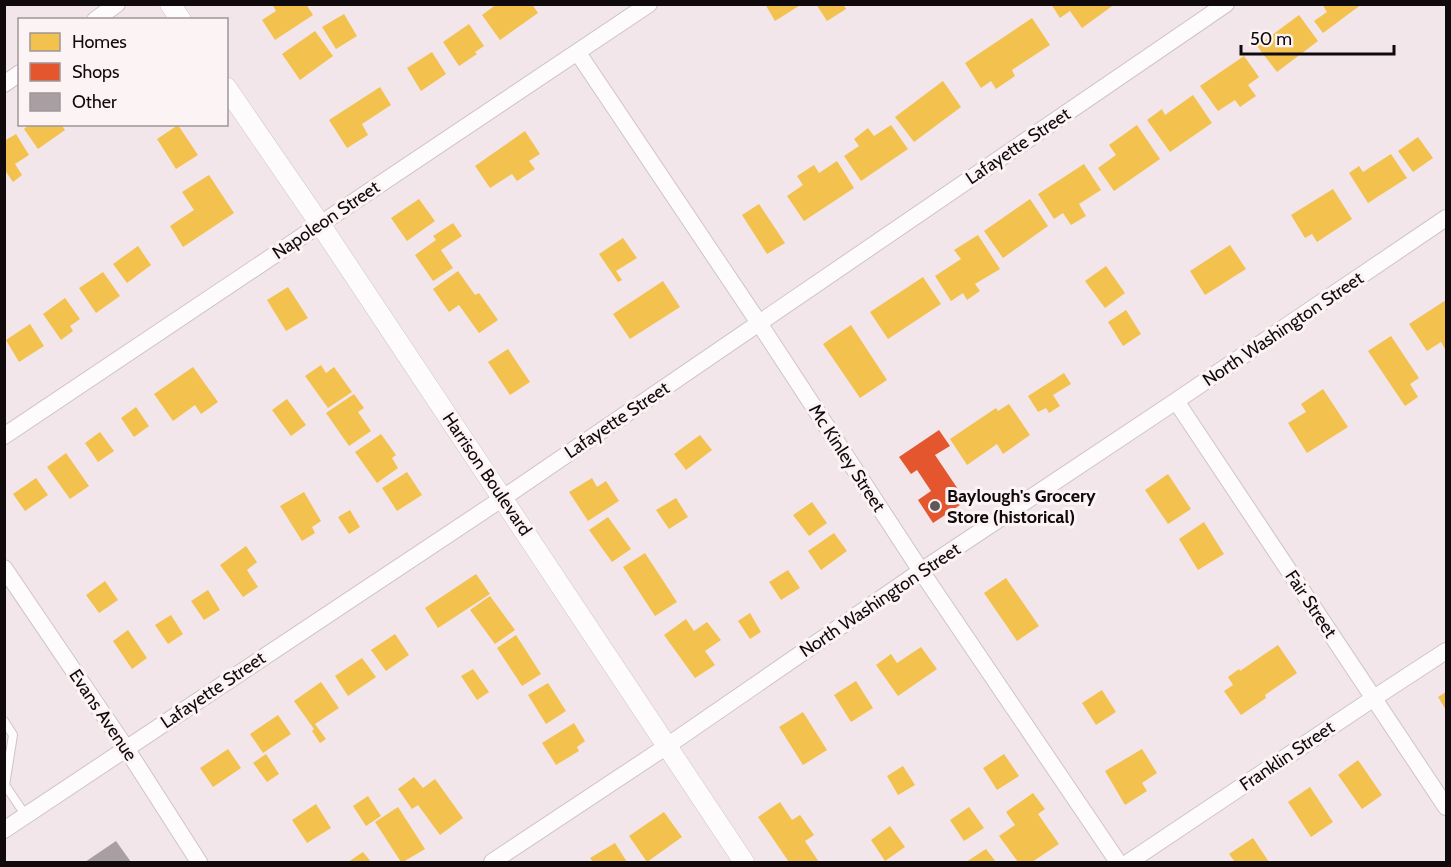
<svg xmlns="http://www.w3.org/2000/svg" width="1451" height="867" font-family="Cabin,sans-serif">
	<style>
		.homes { fill: #f2c14e }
		.shops { fill: #e4572e }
		.building { fill: #a99fa2 }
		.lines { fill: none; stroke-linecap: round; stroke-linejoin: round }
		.service-casing { stroke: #cec4c7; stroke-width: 10 }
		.minor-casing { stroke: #cec4c7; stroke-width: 18 }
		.tertiary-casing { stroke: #cec4c7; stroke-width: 21 }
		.service { stroke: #fdfbfc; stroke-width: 8 }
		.minor { stroke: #fdfbfc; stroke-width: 16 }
		.tertiary { stroke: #fdfbfc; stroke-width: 20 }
		.poi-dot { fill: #60575a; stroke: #fcf3f5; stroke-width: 2 }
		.labels { text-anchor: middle; stroke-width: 6; stroke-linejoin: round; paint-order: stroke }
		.street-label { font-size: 18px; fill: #110a0c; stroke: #fcf3f5 }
		.poi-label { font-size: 18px; font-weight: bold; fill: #110a0c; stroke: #fcf3f5; text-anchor: start }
	</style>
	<rect width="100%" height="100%" fill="#f3e6ea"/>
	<path class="homes" d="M272,4H306L313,15L275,40L262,20L276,11Z
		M497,4H532L538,13L500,40L482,15Z
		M765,4H802L775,21Z
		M816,4H843L846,9L827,21Z
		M1051,4H1115L1082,28L1070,11L1060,18Z
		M1322,4H1362L1323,33L1314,21L1327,12Z
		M344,14L357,36L336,49L322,27Z
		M1299,15L1318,41L1277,72L1257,46Z
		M1032,18L1050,45L1012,70L1015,76L996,89L991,81L981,88L965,63Z
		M469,24L484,46L475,52L477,54L459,66L443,42Z
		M315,31L333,56L300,80L282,54Z
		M432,52L446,74L421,91L407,68Z
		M1244,56L1259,77L1248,85L1256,96L1240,107L1235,100L1218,111L1200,86Z
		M943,81L961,107L914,142L895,117Z
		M380,87L391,105L362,124L368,135L347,148L329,120Z
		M1193,95L1212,123L1170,152L1147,120L1162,109L1165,115Z
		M30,124H61L65,130L38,149L24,129Z
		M178,125L198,155L176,169L157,139Z
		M891,125L908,149L861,181L844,156L859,146L854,139L868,128L874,136Z
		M1137,125L1160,159L1114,191L1098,168L1116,155L1109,145Z
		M525,131L540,154L529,161L535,169L517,181L512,174L490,188L475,166Z
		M16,134L29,155L15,164L22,175L13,182L4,169V141Z
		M1418,137L1433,158L1413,172L1398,151Z
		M1391,154L1407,178L1368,203L1349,173L1359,166L1363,172Z
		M837,161L854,188L804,221L787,196L803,185L797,176L814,165L819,173Z
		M1084,164L1101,190L1079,204L1086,216L1071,225L1063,213L1054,219L1038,194Z
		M209,175L234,213L183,247L170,226L194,210L182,192Z
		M1333,189L1352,219L1317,242L1312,234L1305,238L1291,215Z
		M419,199L435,221L407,241L391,218Z
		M1030,199L1048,226L1003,258L984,231Z
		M759,204L785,243L767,254L742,215Z
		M453,223L462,236L441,250L453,268L433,281L415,255L436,240L433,236Z
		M978,235L1000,269L975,284L980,291L967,300L963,293L951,301L935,276L961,259L954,250Z
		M623,238L637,258L616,271L622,280L618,282L599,254Z
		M1230,245L1246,269L1205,295L1190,271Z
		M138,246L151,265L127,283L113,264Z
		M1106,266L1125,293L1105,308L1085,281Z
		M458,271L475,295L479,293L498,320L479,333L459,305L449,312L433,289Z
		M103,272L120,296L96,313L79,288Z
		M923,277L941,304L888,339L870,312Z
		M663,281L680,307L630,339L613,314Z
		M288,287L308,318L286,331L267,300Z
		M65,298L80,319L70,326L73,331L61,340L43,314Z
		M1446,300V348L1445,349L1441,342L1427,351L1409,324Z
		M1126,310L1141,334L1123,346L1108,322Z
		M30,324L44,346L19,362L6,340Z
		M851,325L887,380L860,398L823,344Z
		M1391,336L1419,378L1410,384L1418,397L1405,406L1368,351Z
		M508,349L530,382L510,395L488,362Z
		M321,365L326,373L334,367L352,392L328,408L305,376Z
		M193,367L218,402L201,414L195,405L173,421L154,394Z
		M1064,373L1071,384L1053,395L1060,406L1049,413L1046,408L1038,412L1028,396Z
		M1323,389L1348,427L1307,453L1288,423L1306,412L1301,404Z
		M354,394L364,408L358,412L371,431L349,446L326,413Z
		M287,399L306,425L291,436L272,410Z
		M1009,404L1030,435L1003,454L997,444L967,465L950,439L996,408L998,411Z
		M136,407L149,426L134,437L121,418Z
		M100,432L114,451L98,462L85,443Z
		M381,434L396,455L392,458L398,468L377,483L355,452Z
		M700,435L712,450L686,470L674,454Z
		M66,453L89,486L70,499L47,467Z
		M407,472L422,495L397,511L382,488Z
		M1168,474L1191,509L1168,524L1145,490Z
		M36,478L48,495L25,511L13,494Z
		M592,478L597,487L606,481L619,501L588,521L569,492Z
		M304,492L321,521L312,527L315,533L302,541L280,506Z
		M676,498L688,517L669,529L656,510Z
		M812,502L827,523L809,536L793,515Z
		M350,510L360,527L349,534L338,517Z
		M608,517L631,549L612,562L589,530Z
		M1204,522L1224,554L1198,570L1179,539Z
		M834,533L847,551L821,570L808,551Z
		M246,546L257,562L247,570L258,587L243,597L220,565Z
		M645,553L677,602L655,616L623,567Z
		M788,570L800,588L781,600L769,582Z
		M476,574L490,594L438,628L425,608Z
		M1006,578L1039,626L1017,641L984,593Z
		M105,581L118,600L99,613L86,595Z
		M208,590L220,610L204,620L191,601Z
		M490,596L515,630L495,644L470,610Z
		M750,613L761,632L750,639L738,621Z
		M171,615L183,634L168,644L155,625Z
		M686,619L694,631L707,622L721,640L705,651L715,665L695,678L664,635Z
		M128,630L147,658L132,669L113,641Z
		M395,634L409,655L386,671L371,650Z
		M516,635L541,674L522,686L497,648Z
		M1278,645L1297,673L1265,695L1266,698L1241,715L1224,691L1233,685L1228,677L1239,669L1240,671Z
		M921,647L937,669L898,696L876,665L891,654L897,663Z
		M362,658L376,677L348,696L335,676Z
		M473,669L489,692L477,700L461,676Z
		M856,681L873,708L851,722L834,695Z
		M321,682L339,708L315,724L326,739L320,743L312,731L314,729L294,701Z
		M548,683L566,711L546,724L528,695Z
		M1102,690L1116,712L1096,725L1082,703Z
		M1446,692V710L1438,697Z
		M803,712L827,750L803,765L779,727Z
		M278,715L291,734L263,753L250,734Z
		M574,723L585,741L577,747L579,751L556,765L542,743Z
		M228,749L241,768L213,787L200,768Z
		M1142,749L1157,773L1142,783L1147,791L1125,805L1105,771Z
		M266,754L279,774L267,782L253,763Z
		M1004,754L1019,776L997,790L983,768Z
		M1358,760L1382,795L1362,809L1338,775Z
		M903,766L915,785L898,795L887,776Z
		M414,777L423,788L435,779L463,818L440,835L418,805L412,809L398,789Z
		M1310,787L1333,822L1311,837L1288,802Z
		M1033,793L1045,809L1038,814L1059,844L1032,862H1018L999,836L1015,825L1006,812Z
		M368,796L381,816L366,826L353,806Z
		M780,802L792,820L800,815L814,835L805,841L819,862H789L758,817Z
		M316,804L331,828L307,843L292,820Z
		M398,807L425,849L403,862H401L375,822Z
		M969,807L984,828L964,841L950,820Z
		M664,812L682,837L647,862L629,836Z
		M890,826L905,847L885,861L871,840Z
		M1253,838L1269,862H1235L1229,854Z
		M615,843L627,862H593L590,858Z
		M986,849L996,862H966Z
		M363,852L371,862H348Z"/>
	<path class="shops" d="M939,430L950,446L935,455L966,501L933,523L918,500L931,491L917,470L911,474L899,457Z"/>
	<path class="building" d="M116,841L131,862H85Z"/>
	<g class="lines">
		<defs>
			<path id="service" d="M4,721L13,735L5,785L26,816"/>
			<path id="minor" d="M95,20L117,4
				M578,53L759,323L921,571L1118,862
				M4,84L20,73
				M1176,401L1446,807
				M4,436L649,4
				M4,568L126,748L199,862
				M4,830L503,498L1226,4
				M492,862L667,746L921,571L1176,401L1446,218
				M1129,862L1374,698L1446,651"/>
			<path id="tertiary" d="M170,4L181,20
				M226,87L320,224L744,862"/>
		</defs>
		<use href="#service" class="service-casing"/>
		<use href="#minor" class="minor-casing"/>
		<use href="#tertiary" class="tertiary-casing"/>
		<use href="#service" class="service"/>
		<use href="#minor" class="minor"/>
		<use href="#tertiary" class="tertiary"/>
	</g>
	<circle class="poi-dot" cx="935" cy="506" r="6"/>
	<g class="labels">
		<g class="street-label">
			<text transform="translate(1018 146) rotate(-34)" y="6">Lafayette Street</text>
			<text transform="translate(326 220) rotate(-34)" y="6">Napoleon Street</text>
			<text transform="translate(1283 329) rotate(-34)" y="6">North Washington Street</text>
			<text transform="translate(617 420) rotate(-34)" y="6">Lafayette Street</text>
			<text transform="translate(847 458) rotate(57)" y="6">Mc Kinley Street</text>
			<text transform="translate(487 474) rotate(56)" y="6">Harrison Boulevard</text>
			<text transform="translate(880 600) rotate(-34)" y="6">North Washington Street</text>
			<text transform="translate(1311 604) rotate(56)" y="6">Fair Street</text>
			<text transform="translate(213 690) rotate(-34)" y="6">Lafayette Street</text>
			<text transform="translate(103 715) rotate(56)" y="6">Evans Avenue</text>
			<text transform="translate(1287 756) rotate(-34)" y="6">Franklin Street</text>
		</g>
		<g class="poi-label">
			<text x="947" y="502">Baylough's Grocery<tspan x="947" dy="21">Store (historical)</tspan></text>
		</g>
	</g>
	<rect width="1451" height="867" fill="none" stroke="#110a0c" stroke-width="12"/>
	<rect x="18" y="18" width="210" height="108" fill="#fcf3f5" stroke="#9e9698" stroke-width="1.5"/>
	<rect x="30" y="33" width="30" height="18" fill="#f2c14e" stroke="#9e9698" stroke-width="1.5"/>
	<text x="72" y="48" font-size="18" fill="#110a0c">Homes</text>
	<rect x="30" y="63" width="30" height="18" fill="#e4572e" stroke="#9e9698" stroke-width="1.5"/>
	<text x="72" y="78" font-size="18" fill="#110a0c">Shops</text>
	<rect x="30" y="93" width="30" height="18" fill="#a99fa2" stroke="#9e9698" stroke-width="1.5"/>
	<text x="72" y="108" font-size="18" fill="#110a0c">Other</text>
	<path d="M1241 45v9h153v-9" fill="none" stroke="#110a0c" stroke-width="3"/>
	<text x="1250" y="45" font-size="18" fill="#110a0c" stroke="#fcf3f5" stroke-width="4.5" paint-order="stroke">50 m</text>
</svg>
